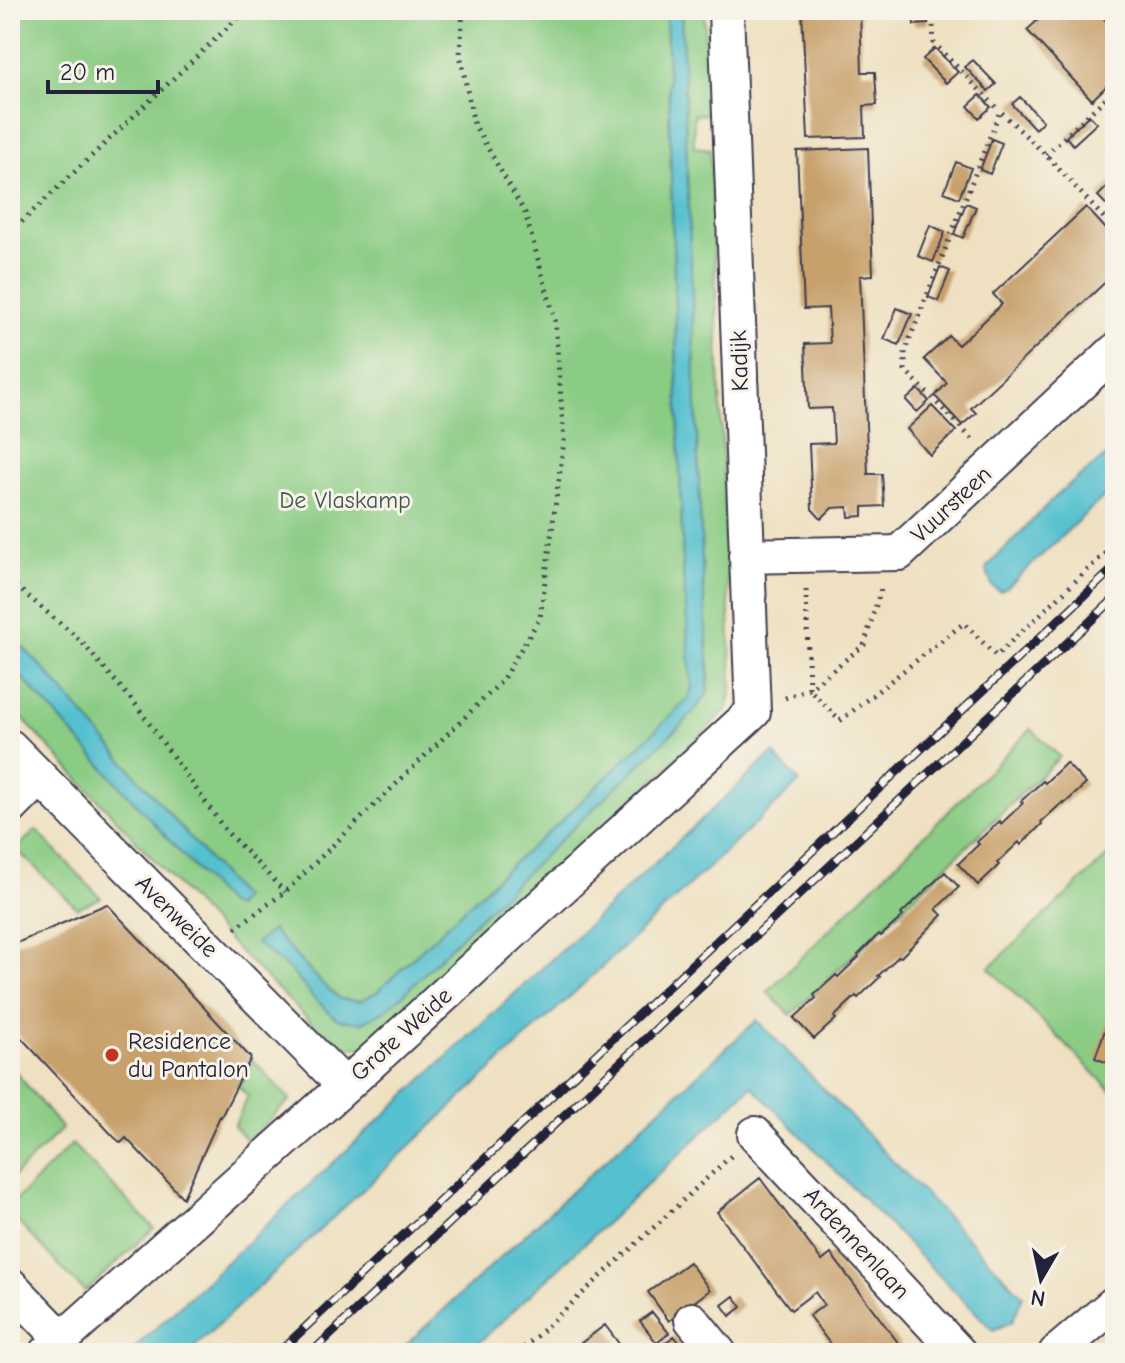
<svg xmlns="http://www.w3.org/2000/svg" width="1125" height="1363" font-family="'Comic Neue',sans-serif">
	<style>
		.green { fill: #8acc84; stroke: #567760; stroke-width: 2 }
		.water { fill: #55c0cf; stroke: #3c7185; stroke-width: 2 }
		.building { fill: #c8a06c }
		.lines { fill: none; stroke-linecap: round; stroke-linejoin: round }
		.street-casing { stroke: #413e4f; stroke-width: 38 }
		.path { stroke: #413e4f; stroke-width: 5; stroke-dasharray: 2 6; stroke-linecap: butt }
		.street { stroke: #fff; stroke-width: 34 }
		.rail-casing { stroke: #22223b; stroke-width: 9 }
		.rail { stroke: #f7f3e8; stroke-width: 6; stroke-dasharray: 18; stroke-linecap: butt }
		.poi-dot { fill: #c8321e; stroke: #f7f3e8; stroke-width: 3 }
		.labels { text-anchor: middle; stroke-width: 6; stroke-linejoin: round; paint-order: stroke }
		.street-label { font-size: 24px; fill: #22223b; stroke: #f7f3e8 }
		.park-label { font-size: 24px; fill: #415551; stroke: #f7f3e8 }
		.poi-label { font-size: 24px; fill: #22223b; stroke: #f7f3e8; text-anchor: start }
	</style>
	<rect width="100%" height="100%" fill="#f7f3e8"/>
	<filter id="ink" filterUnits="userSpaceOnUse"><feTurbulence type="fractalNoise" baseFrequency=".0125" numOctaves="2"/><feDisplacementMap in="SourceGraphic" scale="16" xChannelSelector="R" yChannelSelector="G"/><feConvolveMatrix kernelMatrix="1 2 1 2 8 2 1 2 1" color-interpolation-filters="sRGB"/></filter>
	<filter id="wash" filterUnits="userSpaceOnUse"><feTurbulence type="fractalNoise" baseFrequency=".006" numOctaves="4" result="noise"/><feDisplacementMap in="SourceGraphic" scale="32" xChannelSelector="R" yChannelSelector="G"/><feGaussianBlur stdDeviation="1.8" result="paint"/><feColorMatrix in="noise" values="0 0 0 0 0 0 0 0 0 0 0 0 0 0 0 0 0 1.4 0 .05"/><feComposite in="paint" operator="in"/></filter>
	<g filter="url(#wash)">
		<rect width="100%" height="100%" fill="#eee0c0"/>
		<path class="green" d="M10,10H666L683,570L692,690L685,702L558,824L504,871L377,992L360,1001L340,999L320,982L272,930L257,942L292,972L314,998L337,1019L402,996L482,915L687,719L707,694L709,673L702,562L681,10H704L709,114L694,115V147L710,149L732,686L728,708L705,731L650,784L364,1047L346,1048L329,1040L232,944L10,705V664L227,904L235,908L242,898L43,668L10,634Z
			M1031,729L1060,757L791,1015L767,992Z
			M36,830L101,898L77,908L16,849Z
			M1115,849V1094L989,968Z
			M251,1058L290,1100L247,1141L234,1126L248,1096L237,1085Z
			M16,1072L62,1129L10,1180V1078Z
			M72,1144L154,1228L85,1292L10,1214V1206Z"/>
		<path class="water" d="M666,10H681L702,562L709,673L707,694L687,719L482,915L402,996L384,1011L361,1023L337,1019L314,998L292,972L256,943L272,930L320,982L340,999L360,1001L377,992L504,871L558,824L685,702L692,690L683,570Z
			M1115,449V486L1007,588L1000,591L992,586L986,568L1060,492Z
			M10,634L43,668L242,898L235,907L227,904L10,664Z
			M773,753L800,782L188,1353H129Z
			M757,1020L1023,1296L1012,1322L993,1330L752,1086L468,1353H397Z"/>
		<g id="blocks">
			<path class="building" d="M802,10H860L862,72H875L877,105L864,106L865,137L808,139Z
				M913,10H928V24L914,25Z
				M1026,10H1096L1115,30V78L1092,100L1028,31L1027,30L1037,21Z
				M935,48L958,72L946,83L923,59Z
				M973,60L996,84L988,91L965,67Z
				M980,95L991,107L979,118L968,106Z
				M1020,97L1043,121L1035,129L1012,104Z
				M1089,115L1097,123L1073,145L1066,137Z
				M992,139L1002,143L990,174L980,170Z
				M868,148L873,275L860,276L868,474H882L884,506L863,507V516L849,517L848,507L832,508L821,519L812,509L809,444L834,443L832,408L808,409L805,344L830,343L828,308L804,309L797,151Z
				M956,162L971,168L959,198L944,192Z
				M1115,179V214L1098,196Z
				M966,203L976,207L963,238L954,234Z
				M1086,207L1115,239V273L971,408L976,413L962,425L935,396L947,383L924,359L949,336L958,345L980,325L1002,304L993,294Z
				M930,225L945,232L933,262L918,256Z
				M940,267L950,271L938,301L928,297Z
				M897,308L912,314L899,345L884,339Z
				M918,389L929,401L917,412L906,400Z
				M932,406L956,431L930,455L907,429Z
				M1066,763L1086,784L1064,804L1063,802L1041,822L1042,824L1021,845L1019,842L997,863L999,865L978,885L958,864L979,844L977,842L989,831L1000,821L1001,824L1023,803L1021,801L1043,781L1045,783Z
				M945,872L959,887L936,909L942,915L901,957L899,956L878,976L880,977L858,998L856,996L834,1017L836,1019L814,1039L794,1018L816,998L814,995L836,975L838,977L859,957L858,955L879,934L881,936L903,916L901,914Z
				M107,904L251,1058L221,1117L220,1116L183,1198L126,1138L121,1143L114,1137L13,1029L19,1023L10,1014V946Z
				M1115,1002V1066L1095,1058Z
				M760,1178L822,1261L831,1254L906,1353H837L809,1316L824,1305L815,1292L791,1310L717,1212Z
				M689,1262L710,1290L669,1321L648,1292Z
				M734,1296L742,1307L730,1316L722,1305Z
				M652,1312L669,1333L657,1343L640,1321Z
				M605,1325L626,1353H568Z
				M674,1336L681,1344L685,1342L694,1353H658L656,1350Z"/>
		</g>
	</g>
	<g filter="url(#ink)">
		<use href="#blocks" fill-opacity="0" stroke="#413e4f" stroke-width="2"/>
		<g class="lines">
			<defs>
				<path id="street" d="M746,556L899,553L1115,351
					M10,747L345,1086
					M10,808L40,778
					M755,1134L959,1353
					M10,1285L62,1339
					M692,1320L719,1353
					M47,1353L345,1086L753,712L726,10
					M1056,1353L1115,1303"/>
			</defs>
			<use href="#street" class="street-casing"/>
			<path class="path" d="M932,10L934,43L1000,111
				M1046,155L1115,89
				M10,233L246,10
				M972,439L905,370V351L1000,111L1046,155L1115,230
				M10,581L80,640L136,705L226,831L285,892
				M806,590L809,689L840,721L964,623L996,656L1115,544
				M785,698L809,689L864,645L881,589
				M235,928L285,892L501,682L540,618L564,441L555,320L525,213L474,124L460,54L463,10
				M518,1353L731,1156"/>
			<use href="#street" class="street"/>
			<defs>
				<path id="rail" d="M278,1353L1115,567
					M311,1353L1115,598"/>
			</defs>
			<use href="#rail" class="rail-casing"/>
			<use href="#rail" class="rail"/>
		</g>
	</g>
	<circle class="poi-dot" cx="112" cy="1055" r="8"/>
	<g class="labels">
		<g class="street-label">
			<text transform="translate(739 361) rotate(-92)" y="8">Kadijk</text>
			<text transform="translate(951 504) rotate(-43)" y="8">Vuursteen</text>
			<text transform="translate(177 916) rotate(45)" y="8">Avenweide</text>
			<text transform="translate(401 1034) rotate(-42)" y="8">Grote Weide</text>
			<text transform="translate(857 1243) rotate(47)" y="8">Ardennenlaan</text>
		</g>
		<g class="park-label">
			<text x="345" y="508">De Vlaskamp</text>
		</g>
		<g class="poi-label">
			<text x="128" y="1049">Residence<tspan x="128" dy="28">du Pantalon</tspan></text>
		</g>
	</g>
	<rect width="1125" height="1363" fill="none" stroke="#f7f3e8" stroke-width="40"/>
	<g transform="translate(1041 1279) rotate(189)" stroke="#f7f3e8" stroke-width="6" paint-order="stroke">
	<path d="M0-6L14 30L0 20L-14 30Z" fill="#22223b"/>
	<text y="-12" font-size="22" font-weight="bold" text-anchor="middle" fill="#22223b">N</text>
	</g>
	<path d="M48 80v12h110v-12" fill="none" stroke="#22223b" stroke-width="4"/>
	<text x="60" y="80" font-size="24" fill="#22223b" stroke="#f7f3e8" stroke-width="6" paint-order="stroke">20 m</text>
</svg>
